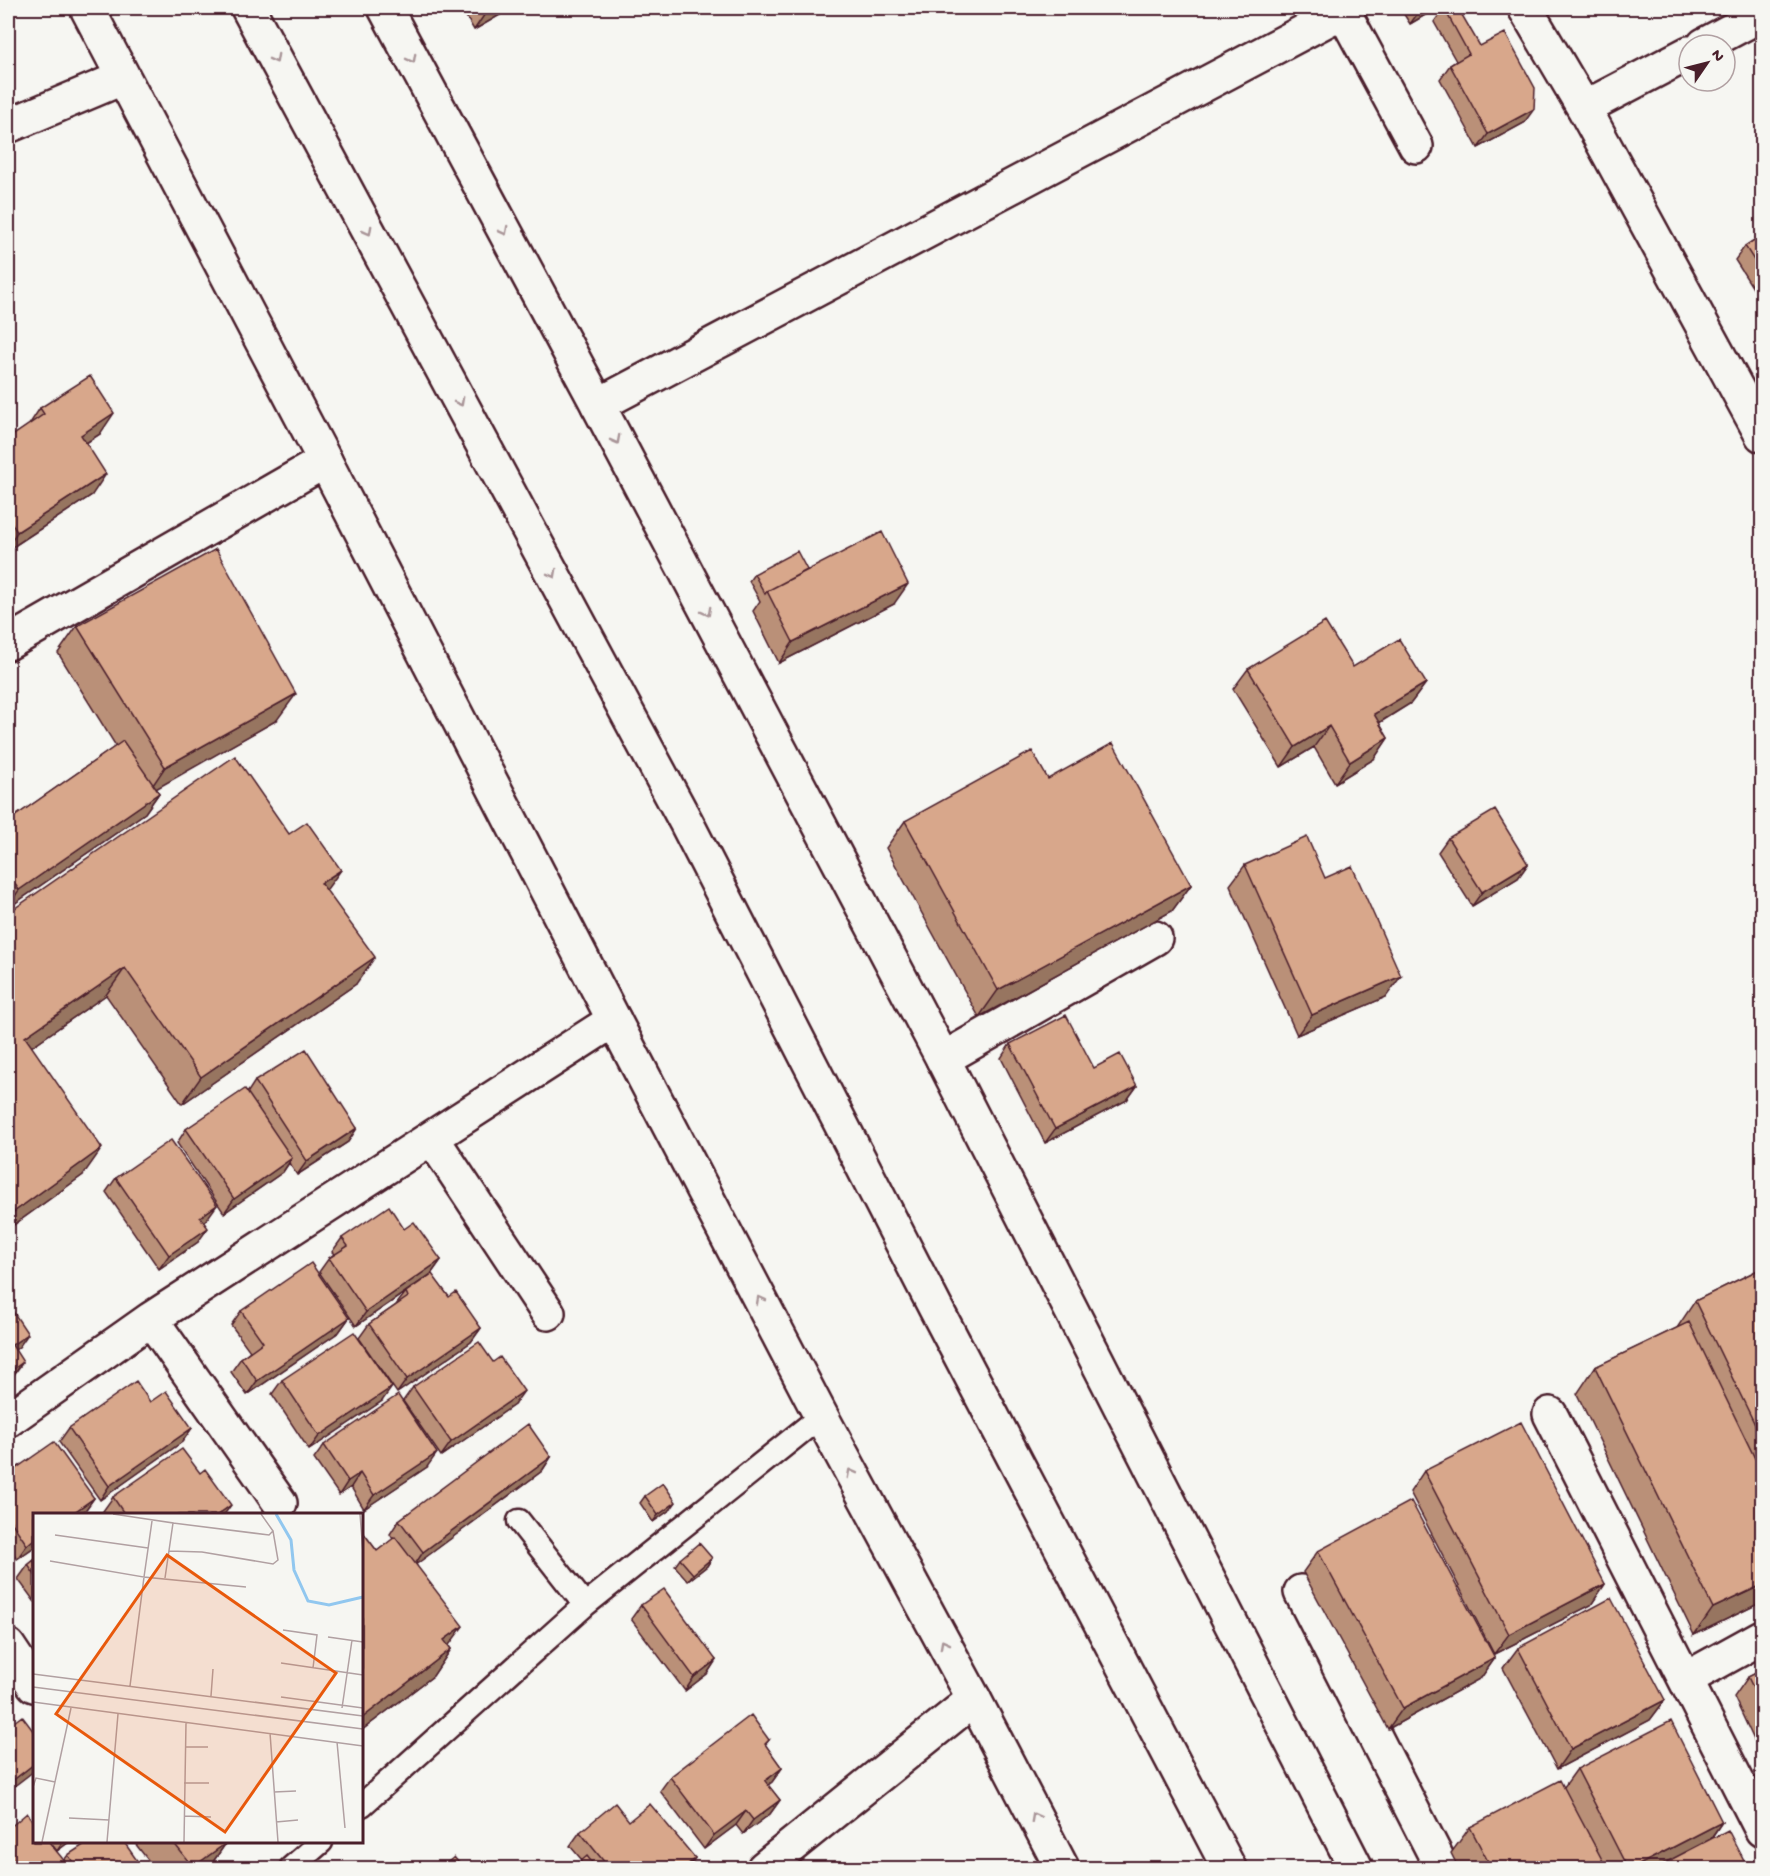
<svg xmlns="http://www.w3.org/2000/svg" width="1770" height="1876" font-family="'Gochi Hand',sans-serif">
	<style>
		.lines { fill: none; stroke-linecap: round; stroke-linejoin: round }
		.service-casing { stroke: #4a1f2b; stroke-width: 27 }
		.minor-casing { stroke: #4a1f2b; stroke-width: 38 }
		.trunk-casing { stroke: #4a1f2b; stroke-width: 38 }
		.service { stroke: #f6f6f2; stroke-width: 22 }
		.minor { stroke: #f6f6f2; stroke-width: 33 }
		.trunk { stroke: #f6f6f2; stroke-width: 33 }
		.wall { fill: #ba9078; stroke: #4a1f2b; stroke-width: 1.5 }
		.shaded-wall { fill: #977561; stroke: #4a1f2b; stroke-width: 1.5 }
		.building { fill: #d8a78b; stroke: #4a1f2b; stroke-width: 1.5 }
		.oneway { stroke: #a99598 }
		.inset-river { fill: none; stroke: #91c7ef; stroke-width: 3 }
		.inset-road { fill: none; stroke: #b1a0a2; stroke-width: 1.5 }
		.view { fill: #e8590c; fill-opacity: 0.15; stroke: #e8590c; stroke-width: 3 }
		.inset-edge { fill: none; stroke: #4a1f2b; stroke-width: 3 }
	</style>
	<rect width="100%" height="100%" fill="#f6f6f2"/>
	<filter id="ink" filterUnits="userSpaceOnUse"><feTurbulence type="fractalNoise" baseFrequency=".0167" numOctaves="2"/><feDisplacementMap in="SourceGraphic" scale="12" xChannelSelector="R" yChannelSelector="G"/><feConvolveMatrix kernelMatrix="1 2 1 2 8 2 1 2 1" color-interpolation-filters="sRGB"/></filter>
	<g filter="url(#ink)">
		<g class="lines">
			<defs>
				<path id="service" d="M519,1521L585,1605
					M362,1805L585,1605L821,1416
					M291,1868L321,1842"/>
				<path id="minor" d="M1525,8L1584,108L1762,435
					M1343,11L1416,146
					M1704,45L1762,14
					M1584,108L1689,53
					M8,126L122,78
					M598,405L1349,8
					M8,643L325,461
					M943,1059L1155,938
					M432,1138L548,1313
					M151,1319L280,1503
					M1550,1414L1762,1830
					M8,1420L151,1319L614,1020
					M1301,1592L1442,1868
					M8,1646L34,1685
					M1686,1679L1762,1637
					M764,1868L974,1699"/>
				<path id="trunk" d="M87,8L325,461L614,1020L821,1416L974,1699L1062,1868
					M248,8L686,822L935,1307L1229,1868
					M385,8L598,405L943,1059L1356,1868"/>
			</defs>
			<use href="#service" class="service-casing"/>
			<use href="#minor" class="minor-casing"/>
			<use href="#trunk" class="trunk-casing"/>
			<use href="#service" class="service"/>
			<use href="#minor" class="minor"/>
			<use href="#trunk" class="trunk"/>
		</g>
		<path class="wall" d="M461,8H512L474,30Z
			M1400,8H1437L1410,24Z
			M1444,8L1480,46L1524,123L1478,148L1440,79L1450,65L1456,61L1434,22Z
			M1762,235V289L1756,293L1735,260L1745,246Z
			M40,408L100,434L86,443L92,495L8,550V439L29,425Z
			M807,570L894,604L779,663L753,611L760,601L749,581L754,574Z
			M77,626L277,720L156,788L159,793L145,813L8,908V807L14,817L116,746L58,653Z
			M1353,667L1426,683L1411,703L1379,723L1388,738L1374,759L1335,783L1314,747L1281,767L1233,689L1248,669Z
			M1048,779L1191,885L1172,911L979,1017L886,848L905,821Z
			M1448,838L1528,864L1518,878L1472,906L1438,852Z
			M1245,865L1325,878L1386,997L1297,1035L1230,885Z
			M326,890L356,984L182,1104L106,995L31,1047L83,1175L8,1229V913Z
			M1010,1044L1094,1068L1137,1086L1127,1100L1045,1143L1001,1058Z
			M255,1081L357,1128L348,1142L297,1175L289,1163L283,1172L224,1213L177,1143L186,1129L248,1092Z
			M116,1178L207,1219L204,1222L198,1242L159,1269L106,1192Z
			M404,1229L441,1260L431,1274L449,1297L481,1328L471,1342L397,1393L359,1338L369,1324L396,1305L406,1292L356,1326L319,1272L329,1258L334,1254L332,1252L342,1238Z
			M1762,1268V1602L1694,1635L1577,1394L1595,1367L1677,1328L1695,1301Z
			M241,1311L349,1318L339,1332L247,1395L231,1372L241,1358L250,1351L231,1325Z
			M282,1380L382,1401L309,1450L272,1394Z
			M413,1387L514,1405L441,1456L403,1401Z
			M150,1402L192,1428L182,1442L100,1500L59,1442L69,1428Z
			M324,1445L427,1467L364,1509L351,1487L339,1495L314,1459Z
			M551,1457L542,1471L416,1564L449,1646L451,1649L433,1676L362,1730V1531L377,1551L393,1539L390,1534L399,1520Z
			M1424,1471L1605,1584L1591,1605L1494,1654L1410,1492Z
			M8,1474L94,1498L84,1512L80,1515H34V1547L17,1559L8,1545Z
			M645,1496L671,1509L653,1522L640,1503Z
			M113,1497L224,1515H106L103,1511Z
			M1318,1551L1495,1658L1481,1678L1388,1729L1303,1572Z
			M712,1558L707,1566L688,1581L675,1566L680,1559Z
			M34,1560V1601L18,1579L28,1565Z
			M641,1605L716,1660L707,1674L685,1691L631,1619Z
			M1518,1648L1665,1700L1650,1720L1557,1769L1503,1668Z
			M1762,1670V1757L1734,1697L1748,1677Z
			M769,1740L765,1745L782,1768L772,1782L768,1785L780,1800L770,1814L743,1834L736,1825L704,1849L660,1791L670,1777Z
			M1577,1769L1722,1822L1710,1840L1748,1869H1459L1451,1853L1470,1827L1564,1787Z
			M629,1821L695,1858L688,1869H572L582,1860L570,1846L580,1832Z
			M50,1842H69L57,1851Z
			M134,1842H225L226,1843L208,1869H155Z
			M68,1855L143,1869H8L64,1860Z"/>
		<path class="shaded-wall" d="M489,8H512L474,30Z
			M1423,8H1437L1410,24L1420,10Z
			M1534,109L1524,123L1478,148L1488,134Z
			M1762,284V289L1756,293Z
			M114,413L100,434L67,455L81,435Z
			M106,474L92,495L8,550V546L17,532Z
			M908,584L894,604L779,663L793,642Z
			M1426,683L1411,703L1359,735L1374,714Z
			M296,694L277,720L147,794L165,767Z
			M1329,726L1314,747L1281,767L1295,747Z
			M1388,738L1374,759L1335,783L1350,762Z
			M159,793L145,813L8,908V906L19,890Z
			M1528,864L1518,878L1472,906L1482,892Z
			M341,870L322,896L321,883Z
			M1191,885L1172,911L979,1017L998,990Z
			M375,957L356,984L182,1104L201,1077Z
			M125,968L106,995L8,1063L25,1037Z
			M1401,976L1386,997L1297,1035L1312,1015Z
			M1137,1086L1127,1100L1045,1143L1055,1129Z
			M357,1128L348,1142L297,1175L307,1161Z
			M102,1148L83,1175L8,1229V1216Z
			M292,1158L283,1172L224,1213L234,1199Z
			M217,1205L207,1219L190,1231L200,1217Z
			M208,1228L198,1242L159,1269L169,1255Z
			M441,1260L431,1274L356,1326L366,1312Z
			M349,1318L339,1332L247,1395L257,1381Z
			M481,1328L471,1342L397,1393L407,1379Z
			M28,1334L19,1347L8,1355L12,1345Z
			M23,1362L13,1376L8,1380V1373Z
			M392,1387L382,1401L309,1450L319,1436Z
			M524,1391L514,1405L441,1456L451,1442Z
			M192,1428L182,1442L100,1500L109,1486Z
			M437,1453L427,1467L364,1509L374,1495Z
			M551,1457L542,1471L414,1566L423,1552Z
			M360,1473L351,1487L339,1495L348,1481Z
			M94,1498L84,1512L80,1515H70Z
			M676,1502L671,1509L653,1522L658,1515Z
			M231,1505L224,1515H217Z
			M34,1539V1547L17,1559L27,1545Z
			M712,1558L707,1566L688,1581L693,1574Z
			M1605,1584L1591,1605L1494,1654L1509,1634Z
			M1762,1585V1602L1694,1635L1713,1608Z
			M463,1626L444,1652V1640Z
			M451,1649L433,1676L362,1730V1718Z
			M1495,1658L1481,1678L1388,1729L1403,1708Z
			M716,1660L707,1674L685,1691L694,1677Z
			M1665,1700L1650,1720L1557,1769L1571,1749Z
			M34,1764V1771L8,1791V1784Z
			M782,1768L772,1782L755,1795L765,1781Z
			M780,1800L770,1814L743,1834L753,1820Z
			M746,1811L736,1825L704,1849L714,1835Z
			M1722,1822L1708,1842L1656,1869H1631Z
			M63,1842H69L57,1851Z
			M226,1843L208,1869H192L193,1867Z
			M695,1858L688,1869H683Z"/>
		<path class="building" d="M1444,8H1458L1480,46L1505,33L1535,88L1534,109L1488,134L1450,65L1469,54Z
			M1762,235V273L1745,246Z
			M90,376L114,413L81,435L106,474L17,532L8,517V439L44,414L40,408Z
			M882,532L908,584L793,642L767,591Z
			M216,549L296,694L165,767L77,626Z
			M797,551L807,570L767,591L765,594L754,574Z
			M1325,622L1353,667L1399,639L1426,683L1374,714L1388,738L1350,762L1329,726L1295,747L1248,669Z
			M123,741L159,793L19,890L8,874V807L14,817Z
			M1113,743L1191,885L998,990L905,821L1032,751L1048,779Z
			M235,756L289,834L307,822L341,870L321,883L375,957L201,1077L125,968L25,1037L102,1148L8,1216V913Z
			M1495,810L1528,864L1482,892L1448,838Z
			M1307,837L1325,878L1352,866L1401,976L1312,1015L1245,865Z
			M1066,1015L1094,1068L1120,1054L1137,1086L1055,1129L1010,1044Z
			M306,1049L357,1128L307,1161L255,1081Z
			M245,1089L292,1158L234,1199L186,1129Z
			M171,1140L217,1205L200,1217L208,1228L169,1255L116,1178Z
			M389,1206L404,1229L414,1222L441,1260L366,1312L329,1258L348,1246L342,1238Z
			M311,1263L349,1318L257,1381L241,1358L263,1342L241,1311Z
			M1762,1268V1439L1695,1301Z
			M432,1274L449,1297L456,1292L481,1328L407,1379L369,1324L408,1297L406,1292Z
			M8,1304L28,1334L12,1345L23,1362L8,1373Z
			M1689,1322L1762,1473V1585L1713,1608L1595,1367Z
			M354,1332L392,1387L319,1436L282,1380Z
			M479,1342L493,1362L500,1357L524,1391L451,1442L413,1387Z
			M136,1381L150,1402L166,1391L192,1428L109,1486L69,1428Z
			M398,1395L437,1453L374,1495L360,1473L348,1481L324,1445Z
			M1521,1422L1605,1584L1509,1634L1424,1471Z
			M528,1424L551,1457L423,1552L399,1520Z
			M54,1442L94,1498L70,1515H34V1539L27,1545L8,1517V1474Z
			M182,1449L200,1473L205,1469L231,1505L217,1515H125L113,1497Z
			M663,1483L676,1502L658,1515L645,1496Z
			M1411,1501L1495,1658L1403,1708L1318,1551Z
			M362,1531L377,1551L395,1537L463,1626L444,1640L451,1649L362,1718Z
			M699,1543L712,1558L693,1574L680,1559Z
			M34,1560V1574L28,1565Z
			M664,1589L716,1660L694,1677L641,1605Z
			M1611,1598L1665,1700L1571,1749L1518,1648Z
			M1762,1670V1706L1748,1677Z
			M8,1713L14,1722L22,1716L34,1732V1764L8,1784Z
			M751,1715L769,1740L765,1744L782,1768L765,1781L780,1800L753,1820L746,1811L714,1835L670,1777Z
			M1671,1721L1722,1822L1631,1869H1628L1577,1769Z
			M1560,1780L1607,1869H1492L1470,1827Z
			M615,1803L629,1821L650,1804L695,1858L683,1869H610L580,1832Z
			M27,1813L34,1823V1842H49L71,1869H8V1829Z
			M1728,1830L1748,1869H1653Z
			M88,1842H124L143,1869H78L68,1855Z
			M173,1842H225L226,1843L193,1867Z
			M587,1856L597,1869H572Z
			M454,1857L464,1869H440Z"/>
		<defs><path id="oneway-chevron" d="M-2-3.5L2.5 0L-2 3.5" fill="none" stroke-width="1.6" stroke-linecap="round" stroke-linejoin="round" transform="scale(1.5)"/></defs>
		<g class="oneway">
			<use href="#oneway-chevron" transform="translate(275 59) rotate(62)"/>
			<use href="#oneway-chevron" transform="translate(412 59) rotate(62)"/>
			<use href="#oneway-chevron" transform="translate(368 231) rotate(62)"/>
			<use href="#oneway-chevron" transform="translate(504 231) rotate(62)"/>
			<use href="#oneway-chevron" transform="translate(460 402) rotate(62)"/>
			<use href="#oneway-chevron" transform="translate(616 440) rotate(62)"/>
			<use href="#oneway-chevron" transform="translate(553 574) rotate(62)"/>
			<use href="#oneway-chevron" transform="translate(707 612) rotate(62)"/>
			<use href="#oneway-chevron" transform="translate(760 1300) rotate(-118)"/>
			<use href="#oneway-chevron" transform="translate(851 1473) rotate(-118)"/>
			<use href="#oneway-chevron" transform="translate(944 1644) rotate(-118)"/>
			<use href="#oneway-chevron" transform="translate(1035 1817) rotate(-118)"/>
		</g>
	</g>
	<g transform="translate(33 1513)">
		<rect width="330" height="330" fill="#f6f6f2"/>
		<path class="inset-river" d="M243,1L258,27L261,57L275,88L296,92L330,84"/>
		<path class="inset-road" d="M80,1L140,10L132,65M327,1L330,40M119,8L111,64L213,74M140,10L236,22L240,18L228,1M22,22L115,35M136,38L169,39L240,51L245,47L240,18M17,48L111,64L97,173M250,117L284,122L280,155M295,124L330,129M248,150L330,162M0,161L330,203M0,174L330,216M178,183L180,156M248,184L330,195M0,189L330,233M309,195L319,127M237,220L245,329M304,229L312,315M152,234H175M151,270H176M0,274L3,265L22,269M241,279L263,278M151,303L178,304M36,305L76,307M243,309L265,307M9,329L38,195M74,329L85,201M151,329L153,210"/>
		<path class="view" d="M134,42L303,160L192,319L23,201Z"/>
		<rect width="330" height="330" class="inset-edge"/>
	</g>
	<rect width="1770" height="1876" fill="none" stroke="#f6f6f2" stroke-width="30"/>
	<rect x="15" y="15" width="1740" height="1846" fill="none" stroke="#4a1f2b" stroke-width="2" filter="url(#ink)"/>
	<g transform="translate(1707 63) rotate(55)"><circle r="28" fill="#f6f6f2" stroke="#b1a0a2" stroke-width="1.5"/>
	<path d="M0-4.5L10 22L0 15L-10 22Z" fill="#4a1f2b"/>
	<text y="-9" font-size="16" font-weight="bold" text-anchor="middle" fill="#4a1f2b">N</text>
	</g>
</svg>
